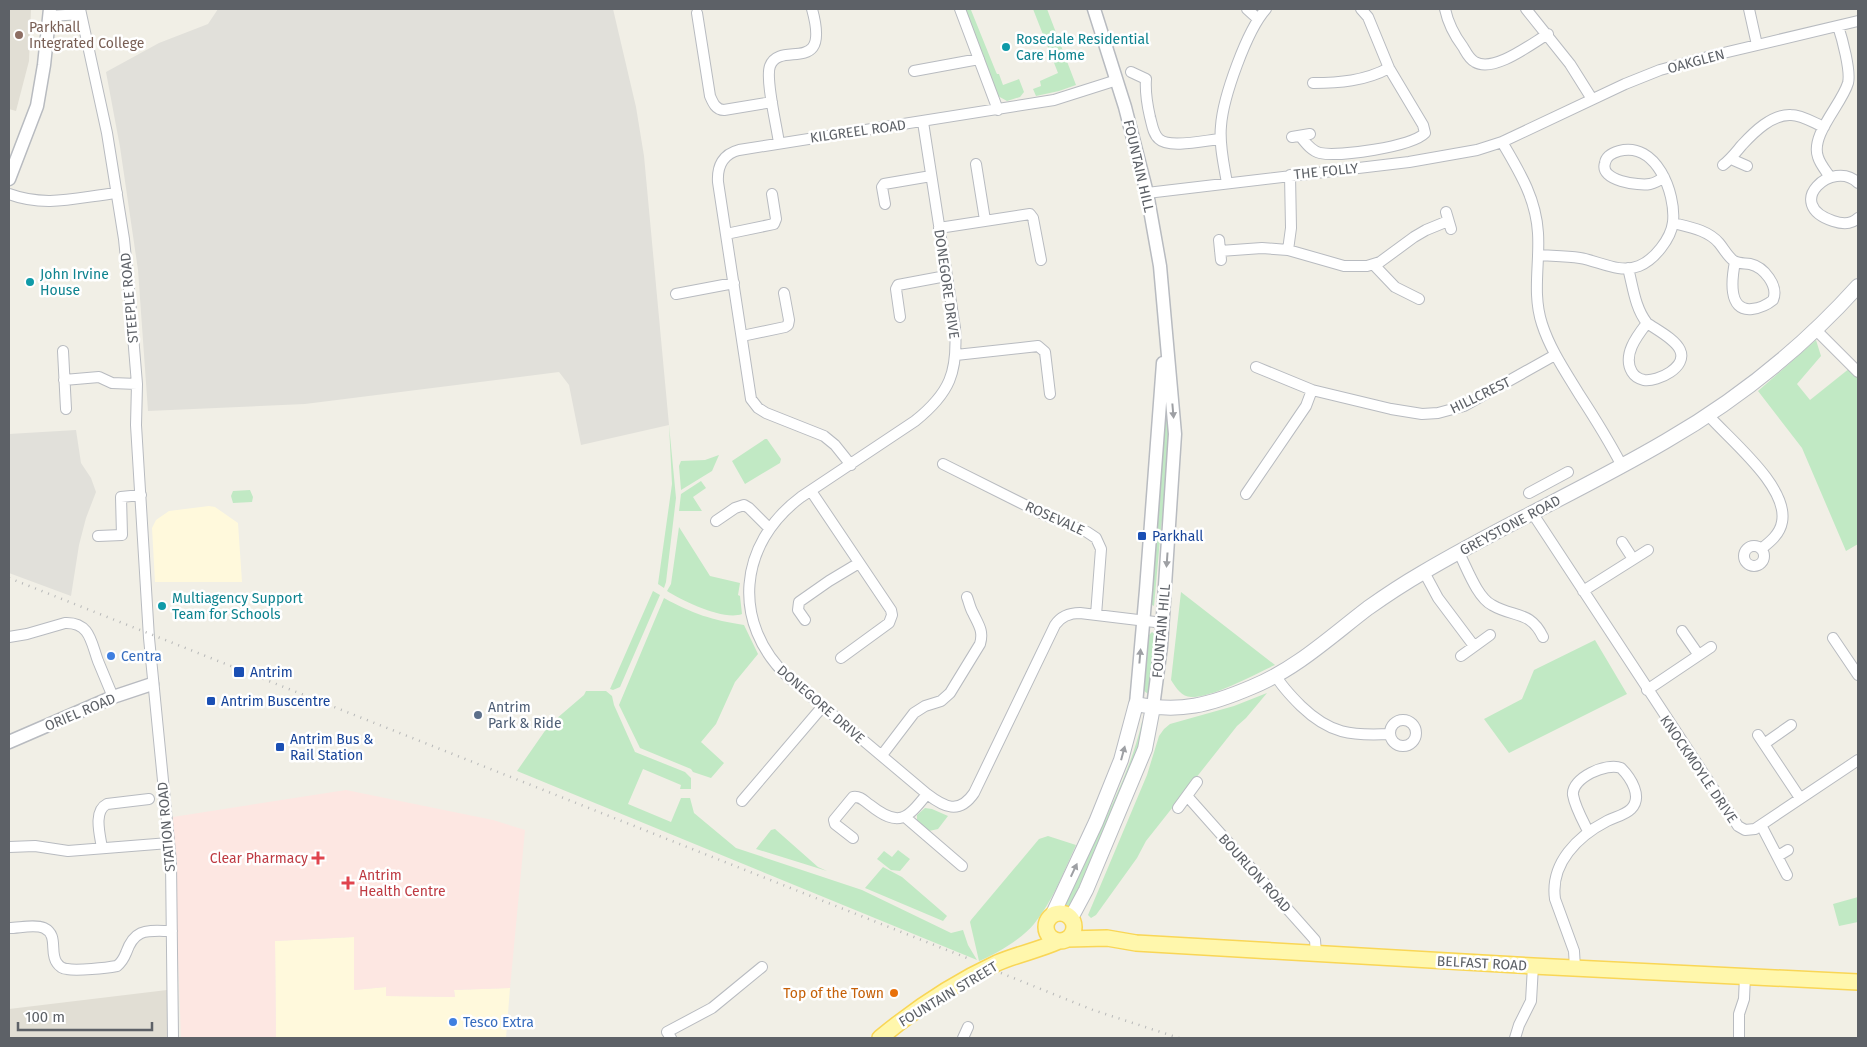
<svg xmlns="http://www.w3.org/2000/svg" width="1867" height="1047" font-family="'Fira Sans',sans-serif">
	<style>
		.commercial { fill: #fff9dc }
		.industrial { fill: #e1e0da }
		.education { fill: #e1ded4 }
		.medical { fill: #fde7e2 }
		.green { fill: #c1e9c4 }
		.lines { fill: none; stroke-linecap: round; stroke-linejoin: round }
		.minor-casing { stroke: #b8bbc0; stroke-width: 12 }
		.tertiary-casing { stroke: #b8bbc0; stroke-width: 15 }
		.secondary-casing { stroke: #b9bcc2; stroke-width: 16 }
		.primary-casing { stroke: #f9d656; stroke-width: 18 }
		.minor { stroke: #fff; stroke-width: 10 }
		.tertiary { stroke: #fff; stroke-width: 12 }
		.secondary { stroke: #fff; stroke-width: 14 }
		.primary { stroke: #fff7ac; stroke-width: 15 }
		.rail { stroke: #b7b8b8; stroke-width: 2.5; stroke-dasharray: 1 6; stroke-linecap: butt }
		.oneway { fill: #9ea0a4 }
		.education-dot { fill: #8d6e63; stroke: #fff; stroke-width: 2 }
		.culture-dot { fill: #0f9aa8; stroke: #fff; stroke-width: 2 }
		.transit-dot { fill: #1a4fb4; stroke: #fff; stroke-width: 2 }
		.shop-dot { fill: #3f7fe0; stroke: #fff; stroke-width: 2 }
		.service-dot { fill: #5c6f8a; stroke: #fff; stroke-width: 2 }
		.health-dot { fill: #e0444e; stroke: #fff; stroke-width: 2 }
		.food-dot { fill: #e8710a; stroke: #fff; stroke-width: 2 }
		.labels { text-anchor: middle; stroke-width: 5; stroke-linejoin: round; paint-order: stroke }
		.education-label { font-size: 14px; fill: #785e54; stroke: #fff; text-anchor: start }
		.culture-label { font-size: 14px; fill: #0d838f; stroke: #fff; text-anchor: start }
		.street-label { font-size: 14px; fill: #5d6167; stroke: #fff }
		.transit-label { font-size: 14px; fill: #164399; stroke: #fff; text-anchor: start }
		.shop-label { font-size: 14px; fill: #366cbe; stroke: #fff; text-anchor: start }
		.service-label { font-size: 14px; fill: #4e5e75; stroke: #fff; text-anchor: start }
		.health-label { font-size: 14px; fill: #be3a42; stroke: #fff; text-anchor: end }
		.food-label { font-size: 14px; fill: #c56008; stroke: #fff; text-anchor: end }
	</style>
	<rect width="100%" height="100%" fill="#f1efe6"/>
	<path class="commercial" d="M209,506L215,507L238,523L242,582H155L152,528L156,520L169,511Z
		M354,937V990L386,987V996L455,997L454,990L510,988L506,1038H276L275,941Z"/>
	<path class="industrial" d="M218,9H613L636,107L644,156L669,425L581,445L569,385L559,372L305,404L148,411L138,270L120,147L106,72L159,43L208,24Z
		M76,430L81,463L91,478L96,492L86,518L79,545L71,596L9,573V434Z"/>
	<path class="education" d="M9,9H31L29,61L16,111L9,109Z
		M167,990V1038H9V1009Z"/>
	<path class="medical" d="M346,790L493,820L525,830L510,988L454,990L455,997L386,996V987L354,990V937L275,941L276,1038H181L173,817Z"/>
	<path class="green" d="M965,9H973L971,10L996,72L997,74H999L1003,85L1019,79L1024,92L1020,97L1007,101L998,96Z
		M1033,9H1047L1076,85L1059,91L1036,96L1033,89L1041,86L1040,81L1058,73Z
		M1816,340L1821,356L1797,384L1810,400L1850,368L1858,377V544L1846,551L1802,448L1758,391Z
		M1166,388L1169,389V466L1161,528L1154,606L1150,604Z
		M669,425L676,498L666,582L664,588L658,584L672,484Z
		M765,439H767L781,459L780,463L745,484L732,461Z
		M719,455L712,471L681,490L679,466L681,461L705,460Z
		M701,481L706,488L693,497L702,511H679L681,494Z
		M250,490L253,497L252,502L233,503L231,496L233,491Z
		M679,527L710,576L740,583L738,595L740,596L742,614C724,621 683,601 667,591L671,584Z
		M653,591L660,595L620,687L613,690L610,689Z
		M1181,592L1275,665C1253,675 1214,697 1191,697C1182,697 1176,688 1171,680Z
		M664,598C693,614 712,620 744,625L758,654L735,682L716,724L701,742L724,763L711,778L693,772L691,769L640,748L619,705Z
		M1152,632L1157,636L1150,693L1148,694L1143,690L1148,636Z
		M1595,640L1627,694L1509,753L1484,719L1522,699L1534,670Z
		M586,691H606L612,696L614,705L635,752L685,772L691,778V789H680L681,785L643,769L628,804L671,822L681,798H690L694,813L736,848L862,890L951,933L963,930L968,945L977,960L517,771L549,725L584,695Z
		M1267,693L1246,718L1237,726L1146,841L1137,858L1096,915L1091,918L1088,915L1147,775L1159,736L1164,729L1170,724L1234,706Z
		M1144,720L1140,745L1072,907L1066,908L1064,903C1091,843 1127,786 1142,722Z
		M925,808L932,809L948,816L938,829L929,831L917,821V815Z
		M775,829L818,867L827,871L756,849L771,830Z
		M1048,836L1076,845C1064,871 1053,901 1034,924C1023,938 996,954 979,961L970,922L971,920L1039,839Z
		M898,850L910,859L900,871L891,870L877,859L884,851L892,857Z
		M883,867L902,877L946,915L947,916L943,921L865,888Z
		M1858,897V922L1839,926L1833,904Z"/>
	<g class="lines">
		<defs>
			<path id="minor" d="M80,9L107,133L124,239L130,299L137,384L136,425L149,638L171,862L173,1038
				M960,9L998,110
				M1247,9L1258,19
				M1445,9C1448,23 1454,35 1463,47C1466,52 1469,59 1475,62C1494,73 1531,44 1548,34
				M1526,9L1570,64L1592,99
				M1749,9L1757,45
				M697,13L710,96C713,103 716,110 724,110L772,102
				M50,16L81,14
				M914,71L979,59
				M1131,72L1146,79C1145,92 1147,104 1150,117C1152,124 1153,134 1159,139C1169,149 1207,140 1220,139
				M1313,83C1339,83 1365,81 1389,68
				M923,122L955,328C958,372 950,393 915,421L801,497C738,544 731,623 788,677L927,794C944,807 959,815 974,793L1055,625C1061,616 1069,613 1080,613L1163,623
				M1300,136C1305,142 1311,151 1320,153C1339,157 1411,147 1425,133L1423,125L1389,68L1368,17L1361,9
				M1292,137L1310,134
				M1502,142C1519,171 1536,198 1538,233C1540,263 1532,294 1542,324C1550,349 1565,371 1579,394C1594,417 1609,441 1622,466
				M779,143C777,127 765,79 770,66C780,39 831,78 812,9
				M1731,159L1747,166
				M976,164L985,220
				M1723,165C1731,159 1736,152 1742,145C1754,132 1772,114 1791,115C1802,115 1814,123 1824,127
				M1290,175L1291,228L1288,250L1344,266H1367L1380,262L1414,237L1426,230L1448,221
				M1830,177C1826,171 1820,164 1818,157C1810,135 1842,104 1848,83C1851,71 1842,38 1838,26
				M1227,183C1224,165 1219,145 1221,126C1223,97 1247,30 1266,9
				M1858,183C1833,158 1782,204 1833,221C1842,224 1851,225 1858,218
				M1147,193L1409,162L1477,150L1502,142L1625,84L1660,70L1715,55L1858,21
				M9,194C47,208 78,197 117,193
				M885,204L882,187L884,184L931,176
				M1446,212L1451,229
				M1673,223C1689,227 1708,230 1719,243C1724,249 1728,257 1734,261C1739,264 1745,263 1750,264C1764,267 1779,286 1773,300C1767,305 1760,308 1752,309C1727,312 1732,277 1735,262
				M939,228L1030,214L1033,218L1041,260
				M726,234L774,224L776,219L772,194
				M1219,240L1221,260
				M1220,251L1262,248L1288,250
				M1538,255C1552,256 1566,256 1580,258C1599,261 1619,274 1639,266C1654,260 1671,239 1673,222C1676,193 1656,141 1619,151C1612,153 1606,156 1605,163C1599,181 1639,186 1650,184C1655,183 1660,180 1664,177
				M1374,265L1395,287L1419,299
				M1628,268C1633,287 1635,308 1647,323C1637,336 1622,355 1632,372C1635,377 1639,379 1644,380C1658,382 1688,367 1680,350C1675,339 1657,330 1647,323
				M676,294L734,283
				M900,317L896,289L898,285L946,276
				M1815,329L1858,372
				M742,336L785,327L788,325L789,320L784,293
				M63,351L66,409
				M956,355L1038,346L1045,352L1050,394
				M1256,367L1312,390L1391,409L1422,414L1438,413L1464,406L1555,355
				M64,380L99,377L112,383L137,384
				M1708,415C1730,440 1789,487 1782,522C1780,534 1770,542 1761,549
				M943,464L1047,516L1087,532L1096,538L1101,549L1096,615
				M851,465L835,445L824,436L766,413L758,408L751,399L718,182C717,166 723,154 739,150L1054,100L1117,80
				M811,491L891,610L892,615L889,623L841,658
				M1529,493L1568,472
				M1246,494L1306,406L1312,390
				M1533,514L1738,826L1745,830L1755,829L1858,760
				M716,521L735,508L744,505L749,508L769,528
				M98,536L122,535L121,497L141,495
				M1622,542L1633,559
				M1744 556a10 10 0 1 1 20 0a10 10 0 1 1-20 0Z
				M1459,553C1467,568 1477,597 1492,605C1514,618 1530,610 1543,637
				M1424,572L1438,598L1474,646
				M1583,591L1648,550
				M805,620L798,610L799,602L829,581L859,563
				M1682,631L1698,654
				M9,637L27,634L65,623C90,622 91,642 98,661C103,673 108,685 113,697
				M1833,638L1858,675
				M1461,656L1490,635
				M1276,676C1282,687 1292,697 1301,706C1330,734 1351,736 1390,734
				M1647,690L1711,647
				M1390 733a13 13 0 1 1 26 0a13 13 0 1 1-26 0Z
				M1758,735L1800,798
				M1764,744L1791,725
				M882,755L914,713L925,706L941,701L950,693L980,644C984,631 978,624 973,613C970,608 969,602 967,597
				M1187,796L1315,940L1316,953
				M742,801L823,706
				M1178,808L1197,782
				M905,817L962,866
				M1761,825L1787,875
				M853,838L835,824L834,820L853,797C861,796 864,801 870,805C899,828 907,819 927,794
				M9,847L35,846L68,851L169,843
				M102,848C100,835 93,811 107,804L149,799
				M1778,856L1788,850
				M9,928C19,928 35,924 44,928C59,935 49,953 57,963C59,966 63,969 67,969C77,971 106,968 117,966C122,962 124,958 126,953C135,927 148,931 172,931
				M1575,968L1574,951L1555,899C1550,863 1578,836 1607,821C1615,817 1625,815 1631,809C1643,797 1631,778 1621,768C1607,762 1571,778 1573,795C1575,807 1583,821 1588,831
				M671,1038L667,1032L712,1008L762,967
				M963,1038L968,1027
				M1515,1038L1519,1025L1531,1001L1533,966
				M1739,1038V1014L1744,999L1745,976"/>
			<path id="tertiary" d="M1094,9L1125,107L1147,193L1160,266L1175,434L1161,646L1153,707
				M9,179L37,106L44,65L50,9
				M1136,704L1146,590L1163,363
				M9,742L113,697L152,684"/>
			<path id="secondary" d="M1053,914L1096,822L1121,760L1136,704C1180,713 1210,705 1252,687C1296,669 1330,637 1368,608C1385,596 1403,584 1422,573C1501,526 1586,488 1666,441C1737,400 1803,347 1858,286
				M1071,918L1086,890L1145,749L1153,707"/>
			<path id="primary" d="M1046 927a14 14 0 1 1 28 0a14 14 0 1 1-28 0Z
				M1067,939L1107,938L1136,943L1533,966L1858,982
				M880,1038C915,1009 956,982 997,963C1018,954 1039,950 1059,941"/>
		</defs>
		<use href="#minor" class="minor-casing"/>
		<use href="#tertiary" class="tertiary-casing"/>
		<use href="#secondary" class="secondary-casing"/>
		<use href="#primary" class="primary-casing"/>
		<use href="#minor" class="minor"/>
		<use href="#tertiary" class="tertiary"/>
		<use href="#secondary" class="secondary"/>
		<use href="#primary" class="primary"/>
		<path class="rail" d="M9,578L972,960
			M1001,973L1093,1010L1179,1038"/>
	</g>
	<defs><path id="oneway-solid" d="M-6-.8H1V-3.2L6.5 0L1 3.2V.8H-6Z" transform="scale(1.25)"/></defs>
	<g class="oneway">
		<use href="#oneway-solid" transform="translate(1173 411) rotate(85)"/>
		<use href="#oneway-solid" transform="translate(1167 560) rotate(94)"/>
		<use href="#oneway-solid" transform="translate(1140 656) rotate(-85)"/>
		<use href="#oneway-solid" transform="translate(1123 753) rotate(-75)"/>
		<use href="#oneway-solid" transform="translate(1074 870) rotate(-65)"/>
	</g>
	<circle class="education-dot" cx="19" cy="35" r="5"/>
	<g class="culture-dot">
		<circle cx="1006" cy="47" r="5"/>
		<circle cx="30" cy="282" r="5"/>
		<circle cx="162" cy="606" r="5"/>
	</g>
	<g class="transit-dot">
		<rect x="1137" y="531" width="10" height="10" rx="2.5"/>
		<rect x="233" y="666" width="12" height="12" rx="2.5"/>
		<rect x="206" y="696" width="10" height="10" rx="2.5"/>
		<rect x="275" y="742" width="10" height="10" rx="2.5"/>
	</g>
	<g class="shop-dot">
		<circle cx="111" cy="656" r="5"/>
		<circle cx="453" cy="1022" r="5"/>
	</g>
	<circle class="service-dot" cx="478" cy="715" r="5"/>
	<g class="health-dot">
		<path d="M315.5 850.5h5v5h5v5h-5v5h-5v-5h-5v-5h5z"/>
		<path d="M345.5 875.5h5v5h5v5h-5v5h-5v-5h-5v-5h5z"/>
	</g>
	<circle class="food-dot" cx="894" cy="993" r="5"/>
	<g class="labels">
		<g class="education-label">
			<text x="29" y="32">Parkhall<tspan x="29" dy="16">Integrated College</tspan></text>
		</g>
		<g class="culture-label">
			<text x="1016" y="44">Rosedale Residential<tspan x="1016" dy="16">Care Home</tspan></text>
			<text x="40" y="279">John Irvine<tspan x="40" dy="16">House</tspan></text>
			<text x="172" y="603">Multiagency Support<tspan x="172" dy="16">Team for Schools</tspan></text>
		</g>
		<g class="street-label">
			<text transform="translate(1696 61) rotate(-15)" y="5">OAKGLEN</text>
			<text transform="translate(858 131) rotate(-8)" y="5">KILGREEL ROAD</text>
			<text transform="translate(1139 166) rotate(77)" y="5">FOUNTAIN HILL</text>
			<text transform="translate(1326 171) rotate(-6)" y="5">THE FOLLY</text>
			<text transform="translate(947 284) rotate(82)" y="5">DONEGORE DRIVE</text>
			<text transform="translate(129 298) rotate(-95)" y="5">STEEPLE ROAD</text>
			<text transform="translate(1480 395) rotate(-26)" y="5">HILLCREST</text>
			<text transform="translate(1055 518) rotate(24)" y="5">ROSEVALE</text>
			<text transform="translate(1510 525) rotate(-28)" y="5">GREYSTONE ROAD</text>
			<text transform="translate(1161 631) rotate(-85)" y="5">FOUNTAIN HILL</text>
			<text transform="translate(821 704) rotate(41)" y="5">DONEGORE DRIVE</text>
			<text transform="translate(80 712) rotate(-23)" y="5">ORIEL ROAD</text>
			<text transform="translate(1699 769) rotate(56)" y="5">KNOCKMOYLE DRIVE</text>
			<text transform="translate(166 827) rotate(-95)" y="5">STATION ROAD</text>
			<text transform="translate(1255 873) rotate(48)" y="5">BOURLON ROAD</text>
			<text transform="translate(1482 963) rotate(3)" y="5">BELFAST ROAD</text>
			<text transform="translate(948 994) rotate(-31)" y="5">FOUNTAIN STREET</text>
		</g>
		<g class="transit-label">
			<text x="1152" y="541">Parkhall</text>
			<text x="250" y="677">Antrim</text>
			<text x="221" y="706">Antrim Buscentre</text>
			<text x="290" y="744">Antrim Bus &amp;<tspan x="290" dy="16">Rail Station</tspan></text>
		</g>
		<g class="shop-label">
			<text x="121" y="661">Centra</text>
			<text x="463" y="1027">Tesco Extra</text>
		</g>
		<g class="service-label">
			<text x="488" y="712">Antrim<tspan x="488" dy="16">Park &amp; Ride</tspan></text>
		</g>
		<g class="health-label">
			<text x="308" y="863">Clear Pharmacy</text>
			<text x="359" y="880" text-anchor="start">Antrim<tspan x="359" dy="16">Health Centre</tspan></text>
		</g>
		<g class="food-label">
			<text x="884" y="998">Top of the Town</text>
		</g>
	</g>
	<rect width="1867" height="1047" fill="none" stroke="#5d6167" stroke-width="20"/>
	<path d="M18 1022v8h134v-8" fill="none" stroke="#5d6167" stroke-width="2.5"/>
	<text x="25" y="1022" font-size="15" fill="#5d6167" stroke="#ffffff" stroke-width="4" paint-order="stroke">100 m</text>
</svg>
